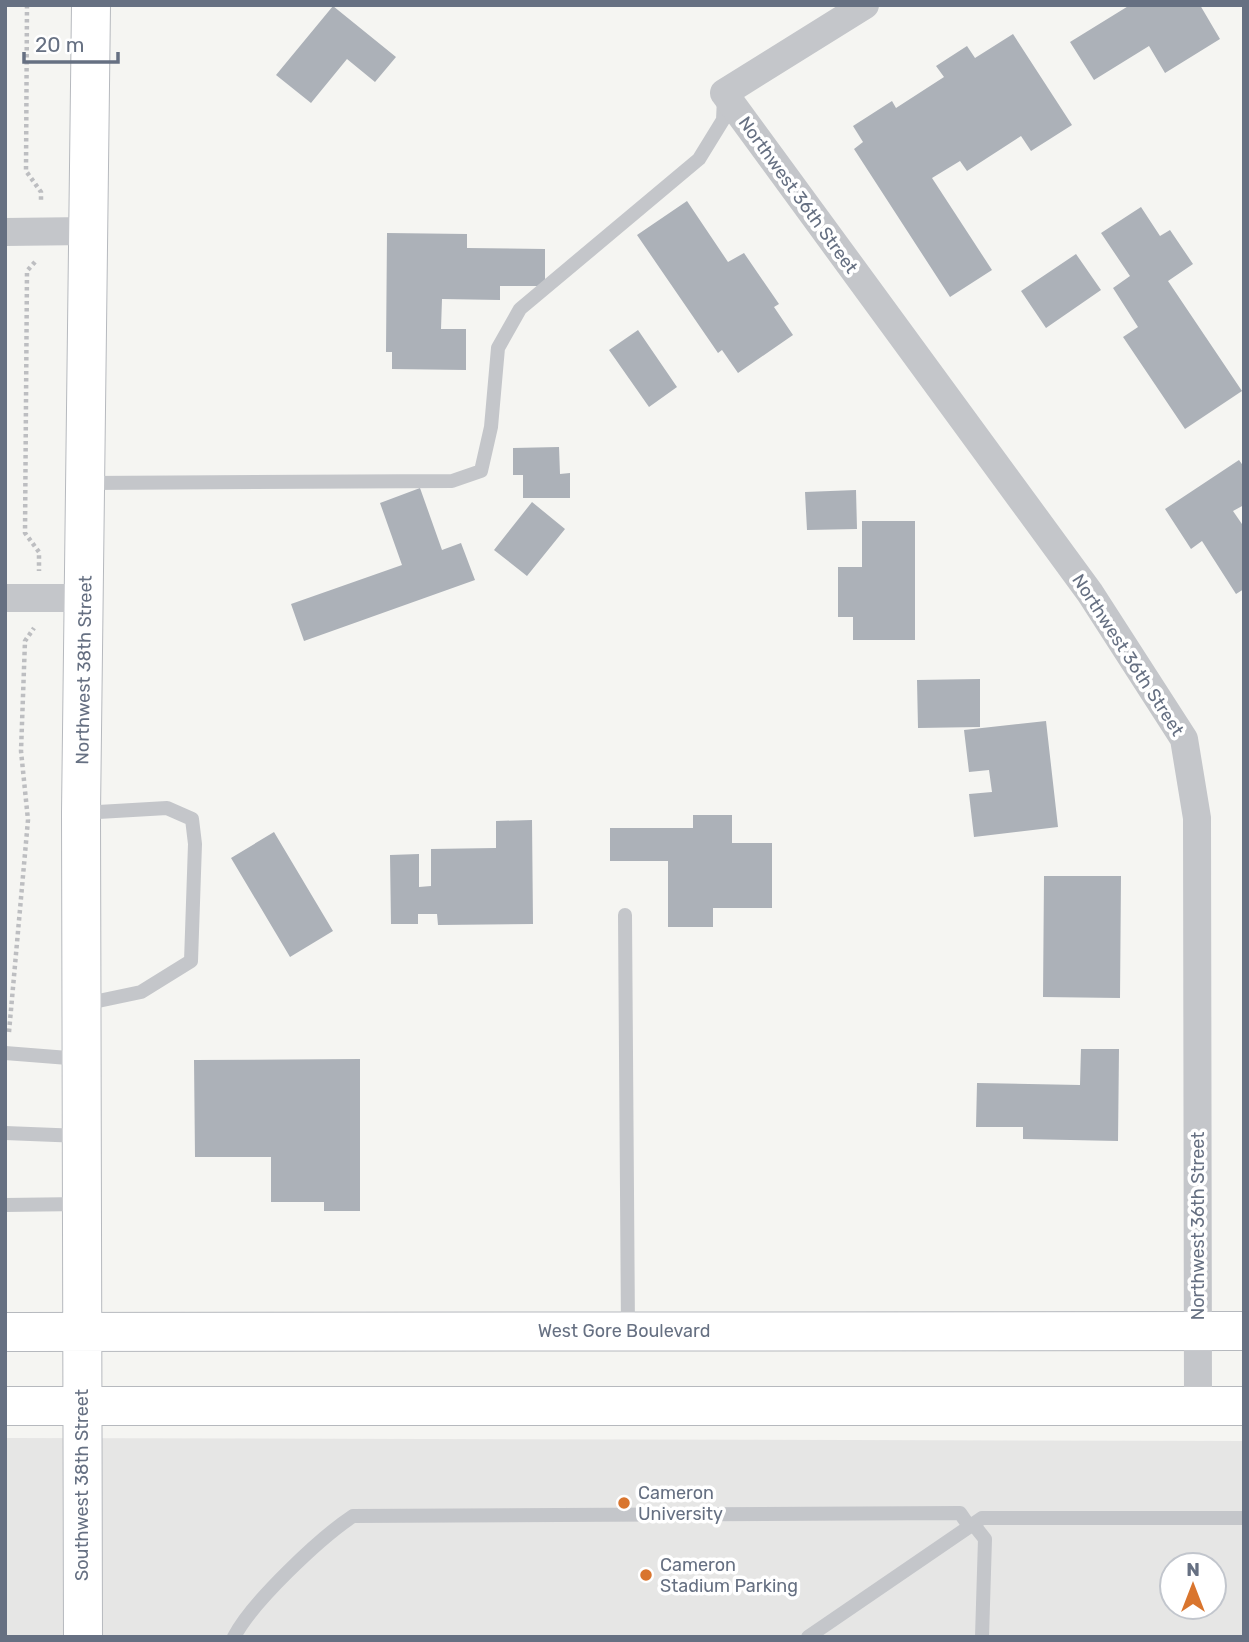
<svg xmlns="http://www.w3.org/2000/svg" width="1249" height="1642" font-family="Rubik,sans-serif">
	<style>
		.built { fill: #e6e6e5; fill-rule: evenodd }
		.building { fill: #acb1b8 }
		.lines { fill: none; stroke-linecap: round; stroke-linejoin: round }
		.secondary-casing { stroke: #b6b9be; stroke-width: 40 }
		.path { stroke: #bdbec1; stroke-width: 4.5; stroke-dasharray: 3.5 3.5; stroke-linecap: butt }
		.lane { stroke: #c4c6ca; stroke-width: 14 }
		.street { stroke: #c4c6ca; stroke-width: 28 }
		.secondary { stroke: #fff; stroke-width: 38 }
		.poi-dot { fill: #d9752e; stroke: #fff; stroke-width: 2.5 }
		.labels { text-anchor: middle; stroke-width: 7; stroke-linejoin: round; paint-order: stroke }
		.street-label { font-size: 18px; fill: #667082; stroke: #fff }
		.poi-label { font-size: 18px; fill: #667082; stroke: #fff; text-anchor: start }
	</style>
	<rect width="100%" height="100%" fill="#f5f5f2"/>
	<path class="built" d="M5,1438L1244,1441V1637H5ZM1172,1565H1214V1607H1172Z"/>
	<path class="building" d="M1130,5H1200L1220,39L1165,73L1149,46L1094,80L1070,42Z
		M333,6L396,57L375,82L347,59L311,103L276,75Z
		M1013,34L1072,125L1031,151L1021,136L967,171L960,161L932,178L992,270L950,297L854,149L863,142L853,126L892,101L896,108L944,77L936,66L967,46L975,58Z
		M687,201L728,262L744,253L779,304L774,307L793,335L738,373L722,350L718,353L637,235Z
		M1141,207L1160,236L1170,230L1193,264L1168,281L1242,391L1185,429L1123,337L1138,327L1113,288L1130,276L1101,233Z
		M387,233L467,234V248L545,249V286H500V300L442,299L441,329H466V370L392,369V352H386Z
		M1076,254L1101,290L1046,328L1021,291Z
		M638,330L677,387L649,407L609,350Z
		M559,447L560,474L570,473V498H523V475H513V448Z
		M1239,460L1244,467V505L1233,511L1244,527V589L1236,594L1202,541L1191,549L1165,509Z
		M420,488L442,550L461,543L475,580L304,641L291,604L402,565L380,503Z
		M856,490L857,529L807,530L805,492Z
		M532,502L565,529L527,576L494,550Z
		M862,521H915V640H853V617H838V567H862Z
		M980,679V727L918,728L917,680Z
		M1046,721L1058,827L974,837L969,794L992,792L989,770L969,772L964,730Z
		M693,815H732V843H772V908H713V927H668V861H610V828H693Z
		M532,820L533,924L438,925L437,914H418V924H391L390,855L419,854V887L431,886V849L496,848V821Z
		M274,832L333,931L290,957L231,858Z
		M1044,876H1121L1120,998L1043,997Z
		M1081,1049H1119L1118,1141L1023,1139V1127H976L977,1083L1080,1085Z
		M360,1059V1211H324V1202H271V1157H195L194,1060Z"/>
	<g class="lines">
		<defs>
			<path id="secondary" d="M5,1332L1244,1331
				M5,1406H1244
				M83,1637L81,813L91,5"/>
		</defs>
		<use href="#secondary" class="secondary-casing"/>
		<path class="path" d="M27,5L26,171L41,192V203
			M35,262L27,271L25,533L39,552V571
			M9,1032L28,820L21,751L25,641L34,628"/>
		<path class="lane" d="M88,483L452,481L481,471L491,427L498,348L520,309L699,159L723,120L724,98
			M81,813L167,808L192,819L195,844L191,961L141,992L84,1004
			M625,915L628,1330
			M5,1053L81,1059
			M5,1133L81,1136
			M5,1205L81,1204
			M973,1524L985,1539L982,1637
			M234,1637C252,1602 320,1538 353,1516L960,1513L969,1526
			M808,1637L982,1518H1244"/>
		<path class="street" d="M865,5L724,93L1090,593L1184,739L1197,818L1198,1406
			M5,232L88,231
			M5,598H86"/>
		<use href="#secondary" class="secondary"/>
	</g>
	<g class="poi-dot">
		<circle cx="624" cy="1503" r="7"/>
		<circle cx="646" cy="1575" r="7"/>
	</g>
	<g class="labels">
		<g class="street-label">
			<text transform="translate(798 195) rotate(54)" y="6">Northwest 36th Street</text>
			<text transform="translate(1128 655) rotate(57)" y="6">Northwest 36th Street</text>
			<text transform="translate(84 670) rotate(-89)" y="6">Northwest 38th Street</text>
			<text transform="translate(1198 1226) rotate(-90)" y="6">Northwest 36th Street</text>
			<text x="624" y="1337">West Gore Boulevard</text>
			<text transform="translate(82 1485) rotate(-90)" y="6">Southwest 38th Street</text>
		</g>
		<g class="poi-label">
			<text x="638" y="1499">Cameron<tspan x="638" dy="21">University</tspan></text>
			<text x="660" y="1571">Cameron<tspan x="660" dy="21">Stadium Parking</tspan></text>
		</g>
	</g>
	<rect width="1249" height="1642" fill="none" stroke="#667082" stroke-width="14"/>
	<g transform="translate(1193 1586)"><circle r="33" fill="#ffffff" stroke="#c2c6cd" stroke-width="2"/>
	<path d="M0-5L12 26L0 18L-12 26Z" fill="#d9752e"/>
	<text y="-10" font-size="19" font-weight="bold" text-anchor="middle" fill="#667082">N</text>
	</g>
	<path d="M24 52v10h94v-10" fill="none" stroke="#667082" stroke-width="3.5"/>
	<text x="35" y="52" font-size="21" fill="#667082" stroke="#ffffff" stroke-width="5" paint-order="stroke">20 m</text>
</svg>
